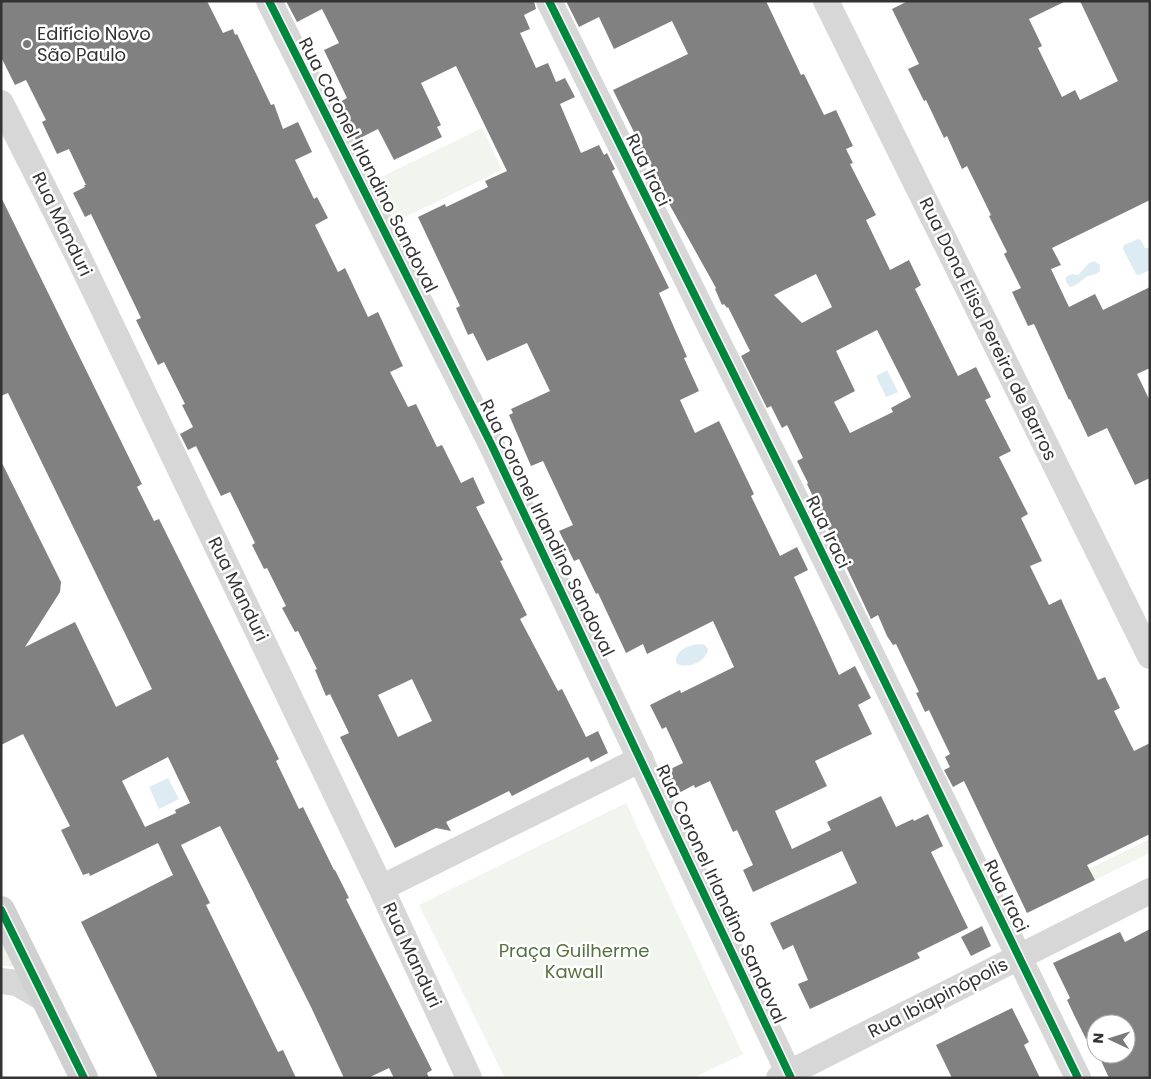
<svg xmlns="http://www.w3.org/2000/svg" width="1151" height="1079" font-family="Poppins,sans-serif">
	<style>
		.green { fill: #f1f5ed }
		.water { fill: #ddebf3 }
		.building { fill: #818181; fill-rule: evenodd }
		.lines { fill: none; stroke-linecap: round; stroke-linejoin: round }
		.street { stroke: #d7d7d7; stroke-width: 26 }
		.secondary { stroke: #d0d0d0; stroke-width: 28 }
		.cycleway-casing { stroke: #fff; stroke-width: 11 }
		.cycleway { stroke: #00873e; stroke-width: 8 }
		.poi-dot { fill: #7a7a7a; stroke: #fff; stroke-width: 2 }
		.labels { text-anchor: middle; stroke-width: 5; stroke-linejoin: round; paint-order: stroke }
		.poi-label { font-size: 18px; fill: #333; stroke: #fff; text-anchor: start }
		.street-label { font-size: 18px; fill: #333; stroke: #fff }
		.park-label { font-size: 18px; fill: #56703f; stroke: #fff }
	</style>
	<rect width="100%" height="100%" fill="#fff"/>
	<path class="green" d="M482,128L502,170L395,222L375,180Z
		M626,803L743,1054L693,1078H505L419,905Z
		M1150,839V853L1095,880L1089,869Z
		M1,936L18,966H1Z"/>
	<path class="water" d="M1138,239L1141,240L1145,248H1150V270L1139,275L1136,274L1123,249L1124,245Z
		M1094,261L1100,265V271C1095,276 1089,274 1085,278C1079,282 1078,285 1070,287L1066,282V277L1072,274L1078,275L1089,263Z
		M887,370L898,392L886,397L876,376Z
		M701,644L705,645L708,649C706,662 687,670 676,663C675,650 690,644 701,644Z
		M168,778L179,799L159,809L149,787Z"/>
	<path class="building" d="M1,1H207L223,33L233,29L235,35L237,34L271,105L274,104L283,129L298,122L312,152L295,160L314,199L317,197L328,218L315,225L338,272L345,268L368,317L378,312L403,366L390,372L408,407L416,404L437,447L442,445L461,483L473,477L485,503L476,507L503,560L500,561L527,615L520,619L558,691L562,689L586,737L598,731L608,753L591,762L588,757L512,796L509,791L475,808L446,822L451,831L436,828L395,848L340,737L349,733L330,694L326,696L315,670L317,669L298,631L295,632L282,608L286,606L267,568L264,569L252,545L255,543L230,492L221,496L196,446L188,450L180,434L193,427L182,405L185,404L164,362L158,365L136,320L141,318L91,214L85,217L73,193L85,187L84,185H86L69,149L57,154L42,122L46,120L26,80L15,85L1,57ZM412,679L432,721L398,737L378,695Z
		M286,1H534L536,9L524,15L530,29L520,33L536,68L548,63L556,82L565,78L575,97L560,104L581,153L599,145L604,155L607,153L615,169L612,171L669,288L659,293L687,357L684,358L699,391L680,400L695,433L719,421L754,494L751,496L780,556L797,547L808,570L794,577L839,675L855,666L871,698L858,705L872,734L815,761L827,786L775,811L792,849L831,830L827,822L881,796L896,827L913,819L914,821L928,814L943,846L931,852L968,928L917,953L920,958L810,1009L798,984L808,980L793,945L783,950L770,923L857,883L842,851L753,892L743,870L753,865L737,830L733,832L710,781L695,788L694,785L675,795L664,772L683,763L666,727L662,729L650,705L680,690L681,693L734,667L713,621L647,654L643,644L626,653L598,593L596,594L579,559L574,561L559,531L573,525L543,461L531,466L509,415L513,413L511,409L550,391L527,343L487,361L473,333L468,335L456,308L460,306L418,217L445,204L446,207L488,187L485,181L507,171L456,66L421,83L441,125L437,127L442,137L394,160L378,129L356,140L338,103L347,98L324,50L339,43L322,9L297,22Z
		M566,1H766L801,75L804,74L824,115L836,110L853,146L846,149L853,163L850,164L876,215L866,220L890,270L909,260L921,285L915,289L958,376L976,367L991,397L985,400L1011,451L999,457L1028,514L1021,518L1042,561L1030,566L1049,605L1061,599L1098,680L1105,677L1120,708L1114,711L1134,751L1150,743V834L1087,865L1095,880L1027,913L964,781L953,787L944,770L950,767L945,757L950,754L937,727L929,710L925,712L916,693L919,692L896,644L893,645L887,636L878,615L871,619L807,484L808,483L797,461L803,458L787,425L782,428L771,406L767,408L741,356L750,351L728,307L727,308L724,304L722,305L715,289L716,288L663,193L665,192L645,155L642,156L634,139L637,138L613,90L688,54L672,21L614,49L599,17L579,27ZM816,274L832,307L802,323L774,295ZM877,330L911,397L891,408L893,412L850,433L834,402L855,391L836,351Z
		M908,1H1066L1029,19L1042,46L1038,48L1062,97L1075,90L1080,100L1118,81L1080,1H1150V200L1052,248L1061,265L1051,269L1069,307L1095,294L1103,310L1150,287V368L1137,374L1150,401V478L1135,485L1107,428L1088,437L1070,399L1069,400L1034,324L1028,326L1012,292L1021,288L1004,254L1007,252L989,216L991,215L967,166L962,169L947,136L944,138L926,100L924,101L908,69L919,64L892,9Z
		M1,197L142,484L137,487L154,521L159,519L279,759L276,761L299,809L303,807L334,870H335L349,898L346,899L432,1070L427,1073L429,1078H394L389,1068L368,1078H344L311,1007L220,826L181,845L210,903L206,905L278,1052L283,1050L296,1078H158L81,922L173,875L158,843L90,876L89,873L83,875L61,830L70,826L23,734L1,745V461L61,582L60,592L25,647L75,622L116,707L152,689L8,393L1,396ZM168,757L190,803L175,810L176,813L145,827L122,781Z
		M982,926L991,946L971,956L961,937Z
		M1150,929V1078H1109L1098,1054H1126V1024H1096V1050L1090,1037L1086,1039L1076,1019L1067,1000L1070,998L1053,963L1120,932L1125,942Z
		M1012,1008L1029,1042L1024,1045L1040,1078H952L936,1045Z"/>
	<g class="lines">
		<path class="street" d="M269,1L492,446L791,1078
			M549,1L802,512L1078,1078
			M826,1L1150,656
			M1,103L77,254L168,444L381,888L469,1078
			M381,888L641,759
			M1,981L17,983L46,1000
			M779,1078L1150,891"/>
		<path class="secondary" d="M1,910L84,1078"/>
		<defs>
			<path id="cycleway" d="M269,1L492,446L791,1078
				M549,1L802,512L1078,1078
				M1,910L84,1078"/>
		</defs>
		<use href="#cycleway" class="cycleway-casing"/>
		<use href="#cycleway" class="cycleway"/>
	</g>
	<circle class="poi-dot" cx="27" cy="44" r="5"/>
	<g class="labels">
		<g class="poi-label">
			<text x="37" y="40">Edifício Novo<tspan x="37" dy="21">São Paulo</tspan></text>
		</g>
		<g class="street-label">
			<text transform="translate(368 165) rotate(63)" y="6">Rua Coronel Irlandino Sandoval</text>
			<text transform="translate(648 170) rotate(64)" y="6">Rua Iraci</text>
			<text transform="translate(62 224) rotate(64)" y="6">Rua Manduri</text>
			<text transform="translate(988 329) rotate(64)" y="6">Rua Dona Elisa Pereira de Barros</text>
			<text transform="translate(547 528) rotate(64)" y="6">Rua Coronel Irlandino Sandoval</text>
			<text transform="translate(828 532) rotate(64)" y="6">Rua Iraci</text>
			<text transform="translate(238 589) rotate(64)" y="6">Rua Manduri</text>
			<text transform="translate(721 894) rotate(65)" y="6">Rua Coronel Irlandino Sandoval</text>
			<text transform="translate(1006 896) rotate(64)" y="6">Rua Iraci</text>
			<text transform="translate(412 955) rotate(65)" y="6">Rua Manduri</text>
			<text transform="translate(938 998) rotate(-27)" y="6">Rua Ibiapinópolis</text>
		</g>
		<g class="park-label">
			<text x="574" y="957">Praça Guilherme<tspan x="574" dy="21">Kawall</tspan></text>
		</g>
	</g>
	<rect width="1151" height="1079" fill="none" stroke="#333333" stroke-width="5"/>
	<g transform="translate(1111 1039) rotate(274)"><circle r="24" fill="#ffffff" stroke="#adadad"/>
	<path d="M0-4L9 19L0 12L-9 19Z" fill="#7a7a7a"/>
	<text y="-8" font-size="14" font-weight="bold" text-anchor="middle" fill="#333333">N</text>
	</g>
</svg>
